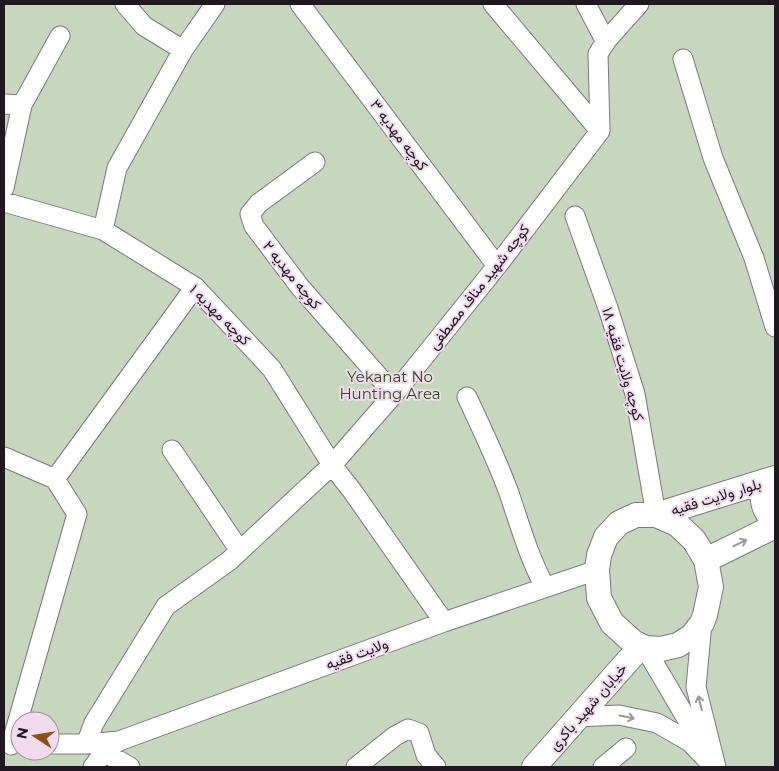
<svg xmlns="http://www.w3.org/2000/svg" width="779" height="771" font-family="Montserrat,Vazirmatn,sans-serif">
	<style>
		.green { fill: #c7d6bf; fill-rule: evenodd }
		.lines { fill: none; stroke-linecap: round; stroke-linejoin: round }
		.minor-casing { stroke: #857282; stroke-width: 21 }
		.major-casing { stroke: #857282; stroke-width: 26 }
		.minor { stroke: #fff; stroke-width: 19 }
		.major { stroke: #fff; stroke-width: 24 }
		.oneway { stroke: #9b979a }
		.labels { text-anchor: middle; stroke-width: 4; stroke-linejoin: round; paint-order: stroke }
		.street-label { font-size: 15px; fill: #20181f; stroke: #f1dcee }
		.park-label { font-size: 15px; fill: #2e4c1a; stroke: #f1dcee }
	</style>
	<rect width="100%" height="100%" fill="#f1dcee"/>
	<path class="green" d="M4,4H775V767H4ZM20,721H50V751H20Z"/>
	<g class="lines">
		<defs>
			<path id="minor" d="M125,4L144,26L183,50
				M300,4L497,266
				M493,4L600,131
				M586,4L606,42
				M683,59L713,158L754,258L775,327
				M4,104L22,105L4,188
				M22,105L60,36
				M315,162L259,203L250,214L254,226L300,287L394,394
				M4,202L103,230L195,287L272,369L332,465L353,492L444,622
				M575,216L608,308L635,394L656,515
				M103,230L117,168L183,50L215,4
				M467,397C482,429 497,460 509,493C520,525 529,558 545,587
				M172,450L240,551
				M4,457L55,479
				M702,623L696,687L716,767
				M645,648L704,748
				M578,717L619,715L657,723L690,742L714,767
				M50,744H86L119,741L444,622L597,570
				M86,744L94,723L166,606L229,561L332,465L394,394L497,266L600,131L598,54L606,41L639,4
				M11,745L77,514L55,479L195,287
				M104,752L130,767
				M93,767L104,752L119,741
				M356,767L395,736L408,729L419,733L426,755L436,767
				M603,767L626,748"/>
			<path id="major" d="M764,482C761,498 762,511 775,521
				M636,515H656L677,524L694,540L706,560L711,587L705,615L702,623L692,636L678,645L661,649L645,648L633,642L612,623L599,598L597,570L599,555L606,537L619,523Z
				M656,515L775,478
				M706,560L775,526
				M534,767L641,646"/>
		</defs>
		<use href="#minor" class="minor-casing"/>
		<use href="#major" class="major-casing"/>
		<use href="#minor" class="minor"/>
		<use href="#major" class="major"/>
	</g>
	<defs><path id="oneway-shaft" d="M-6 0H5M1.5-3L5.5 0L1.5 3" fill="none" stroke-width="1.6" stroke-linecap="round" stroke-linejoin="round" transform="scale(1.25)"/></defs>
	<g class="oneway">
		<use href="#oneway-shaft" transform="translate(740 543) rotate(-26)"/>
		<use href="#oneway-shaft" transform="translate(700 703) rotate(-104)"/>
		<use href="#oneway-shaft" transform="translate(627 717) rotate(12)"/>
	</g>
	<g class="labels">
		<g class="street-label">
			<text transform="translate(399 135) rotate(53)" y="5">کوچه مهدیه ۳</text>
			<text transform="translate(292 275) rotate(51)" y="5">کوچه مهدیه ۲</text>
			<text transform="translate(479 287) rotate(-52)" y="5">کوچه شهید مناف مصطفی</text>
			<text transform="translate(220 315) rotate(45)" y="5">کوچه مهدیه ۱</text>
			<text transform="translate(623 364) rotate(74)" y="5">کوچه ولایت فقیه ۱۸</text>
			<text transform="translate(716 497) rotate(-17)" y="5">بلوار ولایت فقیه</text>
			<text transform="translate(357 654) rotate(-20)" y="5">ولایت فقیه</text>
			<text transform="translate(588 707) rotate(-49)" y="5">خیابان شهید باکری</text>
		</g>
		<g class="park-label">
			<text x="390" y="382">Yekanat No<tspan x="390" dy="17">Hunting Area</tspan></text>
		</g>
	</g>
	<rect width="779" height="771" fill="none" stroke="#20181f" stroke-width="10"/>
	<g transform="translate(35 736) rotate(282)"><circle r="24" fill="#f1dcee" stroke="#9d8e9b"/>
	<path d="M0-4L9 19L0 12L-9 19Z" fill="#8f4d1b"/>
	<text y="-8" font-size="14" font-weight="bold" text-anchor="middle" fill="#20181f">N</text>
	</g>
</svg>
